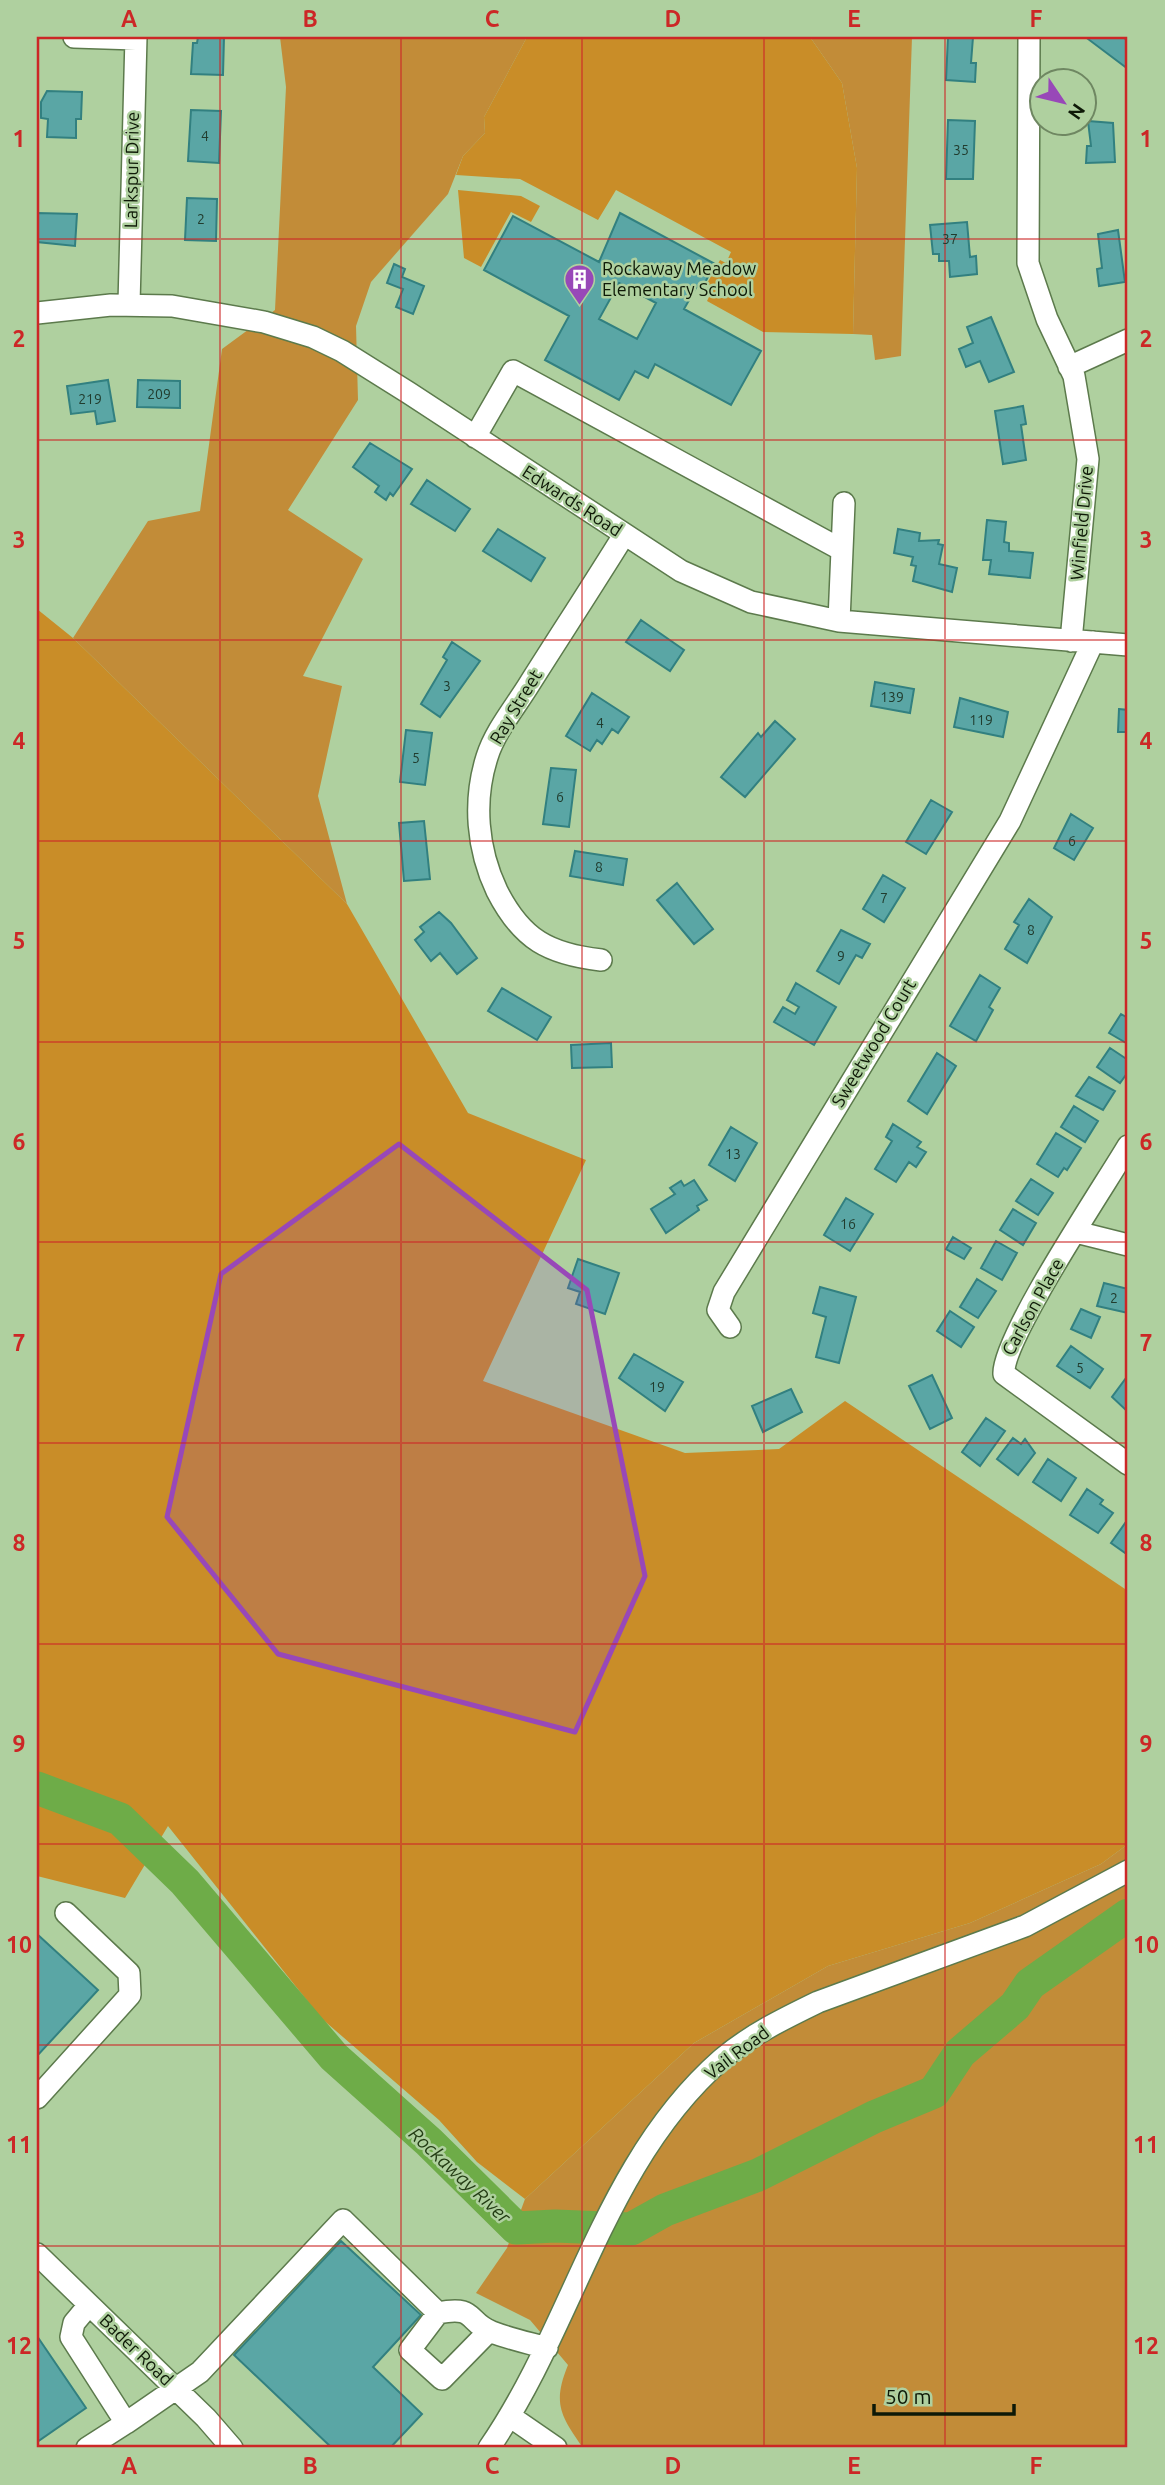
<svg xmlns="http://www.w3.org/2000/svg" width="1165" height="2485" font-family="Ubuntu,sans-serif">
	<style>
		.green { fill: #c98d28 }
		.forest { fill: #c28c38 }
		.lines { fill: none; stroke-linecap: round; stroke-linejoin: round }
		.river { stroke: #6eac48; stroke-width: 33 }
		.building { fill: #5aa6a5; stroke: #328080; stroke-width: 2; fill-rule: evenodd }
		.minor-casing { stroke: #5c7a4c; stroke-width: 24 }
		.minor { stroke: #fff; stroke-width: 21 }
		.marked { fill: #9848b8; fill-opacity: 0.2; stroke: #9848b8; stroke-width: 5; stroke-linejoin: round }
		.grid { fill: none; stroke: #cc2726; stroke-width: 2; stroke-opacity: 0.55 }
		.labels { text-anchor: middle; stroke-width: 5; stroke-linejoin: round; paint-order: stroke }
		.number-label { font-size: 14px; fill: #213c2e }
		.street-label { font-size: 18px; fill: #0e1907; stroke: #afd09f }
		.poi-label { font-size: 18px; fill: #0e1907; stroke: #afd09f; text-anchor: start }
		.water-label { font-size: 19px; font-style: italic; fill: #233c14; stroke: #afd09f }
		.neatline { fill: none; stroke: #cc2726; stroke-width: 2.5 }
		.grid-label { font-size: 23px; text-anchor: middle; font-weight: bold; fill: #cc2726 }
	</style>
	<rect width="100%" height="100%" fill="#afd09f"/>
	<path class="green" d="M527,37H810L842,83L857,168L853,334L763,332L707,301L711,293L704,289L720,260L726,263L731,252L616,190L598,220L520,179L456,175L463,156L485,133L484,117Z
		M458,190L521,196L540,206L531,222L511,212L481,267L464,258Z
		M37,609L73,638L347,904L468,1113L586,1160L483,1381L685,1453L779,1449L845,1401L1128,1591V1844L1101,1864L970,1923L828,1966L694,2043L525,2199L477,2162L439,2120L321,2018L168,1826L125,1898L37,1876Z"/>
	<path class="forest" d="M280,37H527L484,117L485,133L463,156L448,194L371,282L356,326L358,400L288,510L363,559L303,676L342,686L318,796L347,904L73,638L148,521L200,511L222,349L275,310L286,87Z
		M810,37H912L901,356L875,360L872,335L853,334L857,168L842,83Z
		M1128,1844V2448H583C561,2416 552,2404 568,2365L530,2320L476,2293L507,2248L525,2199L694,2043L828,1966L970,1923L1101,1864Z"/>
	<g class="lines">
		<path class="river" d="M37,1788L120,1819L185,1882L334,2057L429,2142L516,2228L555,2226L631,2229L665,2210L758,2175L874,2117L934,2092L960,2053L1015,2006L1030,1984L1128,1915"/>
	</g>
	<path class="building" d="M198,37H224L223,75L191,74L193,43H197Z
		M948,37H973L971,63H976L975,82L946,80Z
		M1090,37H1123L1128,41V69L1088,39Z
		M47,91L82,92L81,119H76V138L47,137L48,119L41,118V102Z
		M191,110L221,111L219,163L188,161Z
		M948,120L975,121L973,179H946Z
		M1088,121L1113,123L1115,162L1086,163L1087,146H1091Z
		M187,198L217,199L216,241L185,240Z
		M37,213L77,214L75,246L37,242Z
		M620,213L715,264L702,288L697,286L684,309L761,351L731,405L655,364L648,378L635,371L619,400L545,360L569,316L484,270L513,216L599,262ZM619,283L656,303L637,339L599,319Z
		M967,222L970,257L976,256L977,274L950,277L949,261H939V254H933L930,225Z
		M1118,230L1125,282L1099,286L1097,269L1102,268L1098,234Z
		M394,264L405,269L402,277L424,286L413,314L396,307L403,289L387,283Z
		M991,317L1014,372L989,382L980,361L966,367L959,349L973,343L967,327Z
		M108,380L115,421L97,424L95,411L71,414L67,386Z
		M138,380L180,381V408L137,407Z
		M1023,406L1026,424L1021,425L1026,460L1003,464L995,411Z
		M370,443L412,469L393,496L390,493L386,500L375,492L379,486L353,467Z
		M427,480L470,509L455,531L411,504Z
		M987,520L1006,522L1004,542L1009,543V551L1033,553L1030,578L989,574L991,560H983Z
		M498,529L545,558L531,581L483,551Z
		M898,529L920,533L919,541L939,540L938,544L943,545L939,564L957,568L952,592L913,581L916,566L911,565L913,557L894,553Z
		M641,620L684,650L670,671L626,642Z
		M452,642L480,661L440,717L421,704L447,660L443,657Z
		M875,682L914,689L910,713L871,706Z
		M592,693L629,717L618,733L612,729L602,744L597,740L590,751L566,736Z
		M960,698L1008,712L1003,737L954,727Z
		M1119,709L1128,710V732H1118Z
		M775,721L795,739L745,797L721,777L758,733L761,737Z
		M406,730L432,733L425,785L400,782Z
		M551,768L576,770L569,827L543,824Z
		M931,800L952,812L926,854L906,842Z
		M1071,814L1093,828L1074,860L1054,848Z
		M424,821L430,879L404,881L399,823Z
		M575,851L627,859L623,885L570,876Z
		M883,875L905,888L884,922L863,909Z
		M677,883L713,929L694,944L657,900Z
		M1029,899L1052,917L1027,963L1005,949L1019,925L1014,922Z
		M439,912L451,923L477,958L457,974L440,953L431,961L415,940L424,932L420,927Z
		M841,930L870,944L862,958L856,955L839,984L817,971Z
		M980,975L1000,988L989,1007L993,1010L976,1041L950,1026Z
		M796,983L836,1007L814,1045L774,1022L783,1007L795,1014L799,1007L787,1000Z
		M502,988L551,1017L537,1040L488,1011Z
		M1121,1014L1128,1018V1044L1109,1033Z
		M611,1043L612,1067L572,1068L571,1045Z
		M1110,1048L1128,1060V1072L1120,1083L1097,1067Z
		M937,1053L956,1066L927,1114L908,1101Z
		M1089,1077L1115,1091L1103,1110L1076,1096Z
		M1074,1106L1098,1121L1085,1142L1061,1127Z
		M893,1124L921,1142L917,1147L926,1152L916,1167L909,1162L896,1182L875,1169L892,1141L886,1137Z
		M731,1127L757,1143L735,1181L709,1165Z
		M1056,1133L1081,1148L1067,1170L1064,1168L1058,1177L1037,1164Z
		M1031,1179L1053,1193L1038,1215L1016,1201Z
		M694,1180L707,1200L697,1206L699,1210L666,1233L651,1209L675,1194L670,1188L681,1181L684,1186Z
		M846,1198L873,1214L850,1251L824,1235Z
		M1013,1209L1036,1223L1023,1245L1000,1230Z
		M953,1237L971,1248L964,1259L946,1249Z
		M996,1241L1017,1253L1002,1280L981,1268Z
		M578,1259L619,1273L605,1314L576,1304L580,1292L568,1288Z
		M977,1279L996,1291L978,1318L960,1307Z
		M1104,1283L1128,1289V1313L1097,1306Z
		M820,1287L856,1297L839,1363L816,1357L826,1317L813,1313Z
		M1081,1309L1100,1317L1091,1338L1071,1329Z
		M950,1311L974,1327L961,1347L937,1331Z
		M1071,1346L1103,1369L1090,1388L1057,1366Z
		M634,1354L683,1382L665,1411L619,1378Z
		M932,1375L952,1418L930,1429L909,1386Z
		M1126,1378L1128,1379V1412L1112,1397Z
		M791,1389L802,1412L763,1432L752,1406Z
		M986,1418L1005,1431L980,1466L962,1452Z
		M1013,1438L1021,1444L1025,1439L1035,1453L1018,1475L997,1459Z
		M1048,1459L1076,1478L1061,1501L1033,1482Z
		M1087,1489L1103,1500L1100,1504L1113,1513L1098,1533L1070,1515Z
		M1128,1519V1555L1111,1543Z
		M37,1934L98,1990L37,2056Z
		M341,2241L421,2315L373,2367L422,2414L390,2448H332L234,2355Z
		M37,2336L86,2408L37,2442Z"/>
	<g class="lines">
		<defs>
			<path id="minor" d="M74,37L136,39
				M1029,37L1028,263L1047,319L1074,376L1088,459L1071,641
				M129,304L136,37
				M37,313L111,305L172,306L264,322L313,337L342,351L409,393L681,571L751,602L839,621L1128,645
				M1069,367L1128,340
				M475,437L513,371L842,550
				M839,621L844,503
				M601,960C549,954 522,940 497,891C477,849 473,801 487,757C495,731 516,706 530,683C561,634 593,585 624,535
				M1128,1146C1105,1185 1001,1340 1004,1374L1128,1464
				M1076,1232L1128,1245
				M730,1327L718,1310L724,1292L1010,821L1093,642
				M37,2098L130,1995L129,1973L66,1913
				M37,2254L206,2418L232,2448
				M438,2313L410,2350L442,2379L489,2331
				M511,2417L556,2448
				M126,2423L200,2372L343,2220L438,2313C477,2305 466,2322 492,2332C510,2339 529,2343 547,2348
				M87,2448L126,2423L71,2337L74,2323L89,2305
				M489,2448C575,2323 604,2162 722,2059C750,2035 785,2018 818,2002L1025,1926L1128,1871"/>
		</defs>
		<use href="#minor" class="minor-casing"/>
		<use href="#minor" class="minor"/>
	</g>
	<path class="marked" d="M399,1144L587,1290L645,1576L575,1732L278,1654L167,1517L221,1274Z"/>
	<path class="grid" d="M220,37V2448M401,37V2448M582,37V2448M764,37V2448M945,37V2448M37,239H1128M37,440H1128M37,640H1128M37,841H1128M37,1042H1128M37,1242H1128M37,1443H1128M37,1644H1128M37,1844H1128M37,2045H1128M37,2246H1128"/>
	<defs>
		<symbol id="building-pin" viewBox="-11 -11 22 30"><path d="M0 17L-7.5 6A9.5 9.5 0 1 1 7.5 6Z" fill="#9848b8" stroke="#afd09f"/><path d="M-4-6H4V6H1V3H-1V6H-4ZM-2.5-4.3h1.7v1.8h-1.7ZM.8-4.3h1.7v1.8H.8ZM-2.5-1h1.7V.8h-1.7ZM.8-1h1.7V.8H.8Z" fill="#fff"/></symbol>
	</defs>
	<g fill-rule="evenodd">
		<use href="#building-pin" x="562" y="262" width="35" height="47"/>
	</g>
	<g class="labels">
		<g class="number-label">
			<text x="205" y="141">4</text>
			<text x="961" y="155">35</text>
			<text x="201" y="224">2</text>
			<text x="950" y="244">37</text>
			<text x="159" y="399">209</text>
			<text x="90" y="404">219</text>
			<text x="447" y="691">3</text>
			<text x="892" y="702">139</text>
			<text x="981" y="725">119</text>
			<text x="600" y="728">4</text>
			<text x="416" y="763">5</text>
			<text x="560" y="802">6</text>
			<text x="1072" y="846">6</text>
			<text x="599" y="872">8</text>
			<text x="884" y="903">7</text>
			<text x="1031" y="935">8</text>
			<text x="841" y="961">9</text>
			<text x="733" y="1159">13</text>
			<text x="848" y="1229">16</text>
			<text x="1114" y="1303">2</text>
			<text x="1080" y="1373">5</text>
			<text x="657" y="1392">19</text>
		</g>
		<g class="street-label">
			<text transform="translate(132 170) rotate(-89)" y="6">Larkspur Drive</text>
			<text transform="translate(572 501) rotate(33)" y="6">Edwards Road</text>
			<text transform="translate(1082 523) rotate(-85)" y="6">Winfield Drive</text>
			<text transform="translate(516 707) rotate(-59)" y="6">Ray Street</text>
			<text transform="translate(874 1043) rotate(-59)" y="6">Sweetwood Court</text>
			<text transform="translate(1033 1307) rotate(-61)" y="6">Carlson Place</text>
			<text transform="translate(737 2053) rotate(-37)" y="6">Vail Road</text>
			<text transform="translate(136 2350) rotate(44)" y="6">Bader Road</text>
		</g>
		<g class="poi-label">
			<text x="602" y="275">Rockaway Meadow<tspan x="602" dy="21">Elementary School</tspan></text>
		</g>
		<g class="water-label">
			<text transform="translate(460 2175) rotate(43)" y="7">Rockaway River</text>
		</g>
	</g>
	<rect width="1165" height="2485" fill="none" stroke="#afd09f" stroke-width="77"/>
	<g transform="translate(1063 102) rotate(125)"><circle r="33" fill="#afd09f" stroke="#6f8762" stroke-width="2"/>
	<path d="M0-5L12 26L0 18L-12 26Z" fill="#9848b8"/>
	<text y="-10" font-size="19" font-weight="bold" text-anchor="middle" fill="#0e1907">N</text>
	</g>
	<path d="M874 2404v10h140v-10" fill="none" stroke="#0e1907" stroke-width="3.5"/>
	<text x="885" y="2404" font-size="21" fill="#0e1907" stroke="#afd09f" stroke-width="5" paint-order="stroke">50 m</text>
	<rect x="38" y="38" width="1088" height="2408" class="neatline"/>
	<g class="grid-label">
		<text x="129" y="27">A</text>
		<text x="310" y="27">B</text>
		<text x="492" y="27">C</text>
		<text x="673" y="27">D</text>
		<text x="854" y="27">E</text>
		<text x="1036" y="27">F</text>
		<text x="19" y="147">1</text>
		<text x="1146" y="147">1</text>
		<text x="19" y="347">2</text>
		<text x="1146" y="347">2</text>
		<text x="19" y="548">3</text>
		<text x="1146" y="548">3</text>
		<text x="19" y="749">4</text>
		<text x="1146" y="749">4</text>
		<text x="19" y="949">5</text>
		<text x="1146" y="949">5</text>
		<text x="19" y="1150">6</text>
		<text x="1146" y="1150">6</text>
		<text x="19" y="1351">7</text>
		<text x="1146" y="1351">7</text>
		<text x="19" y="1551">8</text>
		<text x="1146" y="1551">8</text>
		<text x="19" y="1752">9</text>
		<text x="1146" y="1752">9</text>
		<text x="19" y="1953">10</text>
		<text x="1146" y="1953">10</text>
		<text x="19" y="2153">11</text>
		<text x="1146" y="2153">11</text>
		<text x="19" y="2354">12</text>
		<text x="1146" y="2354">12</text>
		<text x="129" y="2474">A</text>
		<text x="310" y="2474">B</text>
		<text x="492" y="2474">C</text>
		<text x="673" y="2474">D</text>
		<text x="854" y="2474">E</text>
		<text x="1036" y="2474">F</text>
	</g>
</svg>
